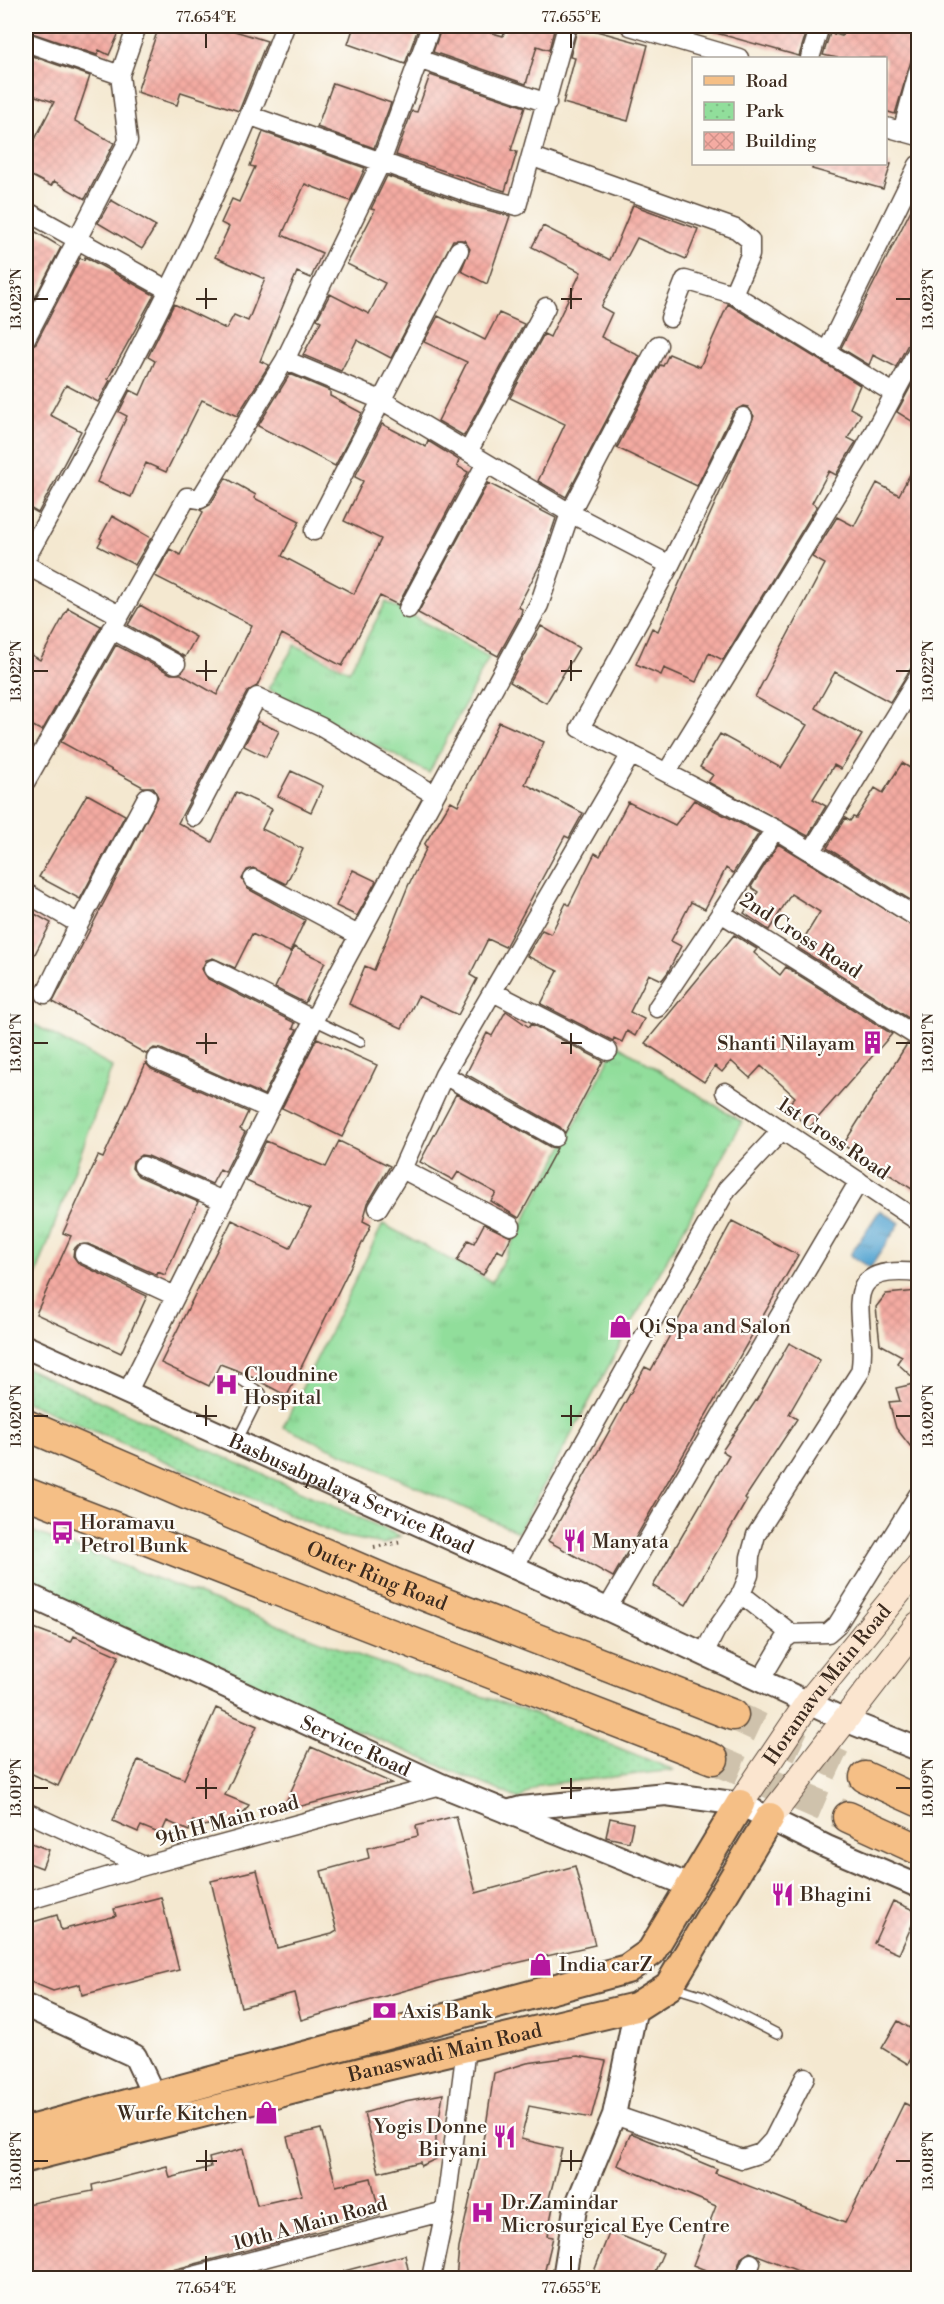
<svg xmlns="http://www.w3.org/2000/svg" width="944" height="2304" font-family="'Libre Bodoni',serif">
	<style>
		.grass { fill: url(#grass-tufts); stroke: #66845c; stroke-width: 1.5 }
		.park { fill: url(#park-dots); stroke: #66845c; stroke-width: 1.5 }
		.water { fill: url(#water-ripples); stroke: #4a6878; stroke-width: 1.5 }
		.building { fill: url(#building-cross-hatch) }
		.lines { fill: none; stroke-linecap: round; stroke-linejoin: round }
		.trunk-tunnel { stroke: #cfc2ac; stroke-width: 30; stroke-dasharray: 30 15; stroke-linecap: butt }
		.service-casing { stroke: #574639; stroke-width: 12 }
		.minor-casing { stroke: #574639; stroke-width: 21 }
		.tertiary-casing { stroke: #574639; stroke-width: 26 }
		.secondary-casing { stroke: #574639; stroke-width: 28 }
		.primary-casing { stroke: #574639; stroke-width: 32 }
		.trunk-casing { stroke: #574639; stroke-width: 33 }
		.path { stroke: #574639; stroke-width: 4; stroke-dasharray: 1.5 4.5; stroke-linecap: butt }
		.service { stroke: #fff; stroke-width: 9 }
		.minor { stroke: #fff; stroke-width: 18 }
		.tertiary { stroke: #fff; stroke-width: 22 }
		.secondary { stroke: #fbe5cf; stroke-width: 26 }
		.primary { stroke: #f5bf86; stroke-width: 28 }
		.trunk { stroke: #f5bf86; stroke-width: 30 }
		.ticks { fill: none; stroke: #3b2a1e; stroke-width: 2 }
		.labels { text-anchor: middle; stroke-width: 4.5; stroke-linejoin: round; paint-order: stroke }
		.street-label { font-size: 20px; fill: #3b2a1e; stroke: #fdfcf7 }
		.poi-label { font-size: 20px; fill: #3b2a1e; stroke: #fdfcf7; text-anchor: start }
		.neatline { fill: none; stroke: #3b2a1e; stroke-width: 2 }
		.ticks-label { font-size: 15px; text-anchor: middle; fill: #3b2a1e }
	</style>
	<defs>
		<pattern id="grass-tufts" width="24" height="20" patternUnits="userSpaceOnUse" patternTransform="scale(1.5)"><rect width="24" height="20" fill="#91de9b"/><path d="M3 7l-1-3M5 7V3M7 7l1-3M15 17l-1-3M17 17v-4M19 17l1-3" fill="none" stroke="#7ebf85"/></pattern>
		<pattern id="park-dots" width="8" height="8" patternUnits="userSpaceOnUse" patternTransform="scale(1.5)"><rect width="8" height="8" fill="#91de9b"/><path d="M2 2h.1M6 6h.1" fill="none" stroke="#7ebf85" stroke-width="1.8" stroke-linecap="round"/></pattern>
		<pattern id="water-ripples" width="26" height="14" patternUnits="userSpaceOnUse" patternTransform="scale(1.5)"><rect width="26" height="14" fill="#5aa7d3"/><path d="M2 4q2-2 4 0t4 0M15 11q2-2 4 0t4 0" fill="none" stroke="#4c88ab"/></pattern>
		<pattern id="building-cross-hatch" width="8" height="8" patternUnits="userSpaceOnUse" patternTransform="scale(1.5)"><rect width="8" height="8" fill="#f4aba2"/><path d="M0 0l8 8M0 8l8-8" fill="none" stroke="#d2938b"/></pattern>
	</defs>
	<rect width="100%" height="100%" fill="#fdfcf7"/>
	<filter id="ink" filterUnits="userSpaceOnUse"><feTurbulence type="fractalNoise" baseFrequency=".0167" numOctaves="2"/><feDisplacementMap in="SourceGraphic" scale="12" xChannelSelector="R" yChannelSelector="G"/><feConvolveMatrix kernelMatrix="1 2 1 2 8 2 1 2 1" color-interpolation-filters="sRGB"/></filter>
	<filter id="wash" filterUnits="userSpaceOnUse"><feTurbulence type="fractalNoise" baseFrequency=".008" numOctaves="4" result="noise"/><feDisplacementMap in="SourceGraphic" scale="24" xChannelSelector="R" yChannelSelector="G"/><feGaussianBlur stdDeviation="1.35" result="paint"/><feColorMatrix in="noise" values="0 0 0 0 0 0 0 0 0 0 0 0 0 0 0 0 0 1.4 0 .05"/><feComposite in="paint" operator="in"/></filter>
	<g filter="url(#wash)">
		<rect width="100%" height="100%" fill="#f4e8d0"/>
		<path class="grass" d="M386,602L489,657L429,773L268,689L295,645L349,671Z
			M26,1020L112,1067L26,1303Z
			M617,1044L742,1122L518,1532L283,1427L383,1224L492,1282Z"/>
		<path class="park" d="M26,1368L400,1536L383,1544L340,1536L26,1402Z
			M26,1529L368,1659L524,1710L674,1770L539,1785L519,1799L212,1669L26,1585Z"/>
		<path class="water" d="M880,1210L900,1223L870,1268L850,1255Z"/>
		<g id="blocks">
			<path class="building" d="M26,26H122L109,55L99,50L97,55L26,31Z
				M159,26H194L211,31L213,26H219L267,41L239,111L181,92L177,105L137,92Z
				M354,26H419L405,64L348,44Z
				M442,26H468L503,36L506,26H555L549,50L537,46L526,84L433,52Z
				M578,26L648,45L628,121L563,103L575,58L570,57Z
				M710,26H803L808,27L799,56L709,31Z
				M845,26H918V38L895,114L885,111V58H837L823,55L830,33L842,36Z
				M26,54L90,76L75,121L114,143L85,199L54,181L51,186L26,173V157L54,102L26,93Z
				M430,75L525,107L511,150L517,152L505,191L396,155L412,111L417,112Z
				M333,83L391,103L374,148L317,127Z
				M263,132L365,168L350,201L305,184L282,235L322,253L311,278L297,272L260,361L269,365L237,416L202,400L166,472L146,463L131,497L97,482L127,416L119,412L130,390L140,395L155,361L148,357L174,304L226,329L234,315L248,321L265,279L215,257L229,227L221,223L232,199L239,202L255,167L250,166Z
				M813,164H891L883,189L812,169Z
				M387,176L471,206L510,216L487,284L461,271L470,249L464,240H453L391,358L357,340L341,371L303,355L321,321L317,319L330,294L369,314L385,283L347,264L375,210L371,209Z
				M918,196V339L908,344L896,367L873,355L869,365L841,348Z
				M111,200L156,226L142,249L98,223Z
				M633,205L698,229L686,259L637,238L601,307L612,313L601,337L640,356L566,497L538,481L565,424L510,398L544,334L550,337L581,272L532,247L543,226L610,260Z
				M26,226L61,247L26,315Z
				M85,257L154,295L108,379L110,380L98,402L66,385L50,415L81,431L38,513L26,506V349L36,343L80,258L84,260Z
				M728,304L860,385L850,408L861,414L848,438L856,442L852,448L836,475L829,471L812,503L817,506L723,660L709,653L696,682L664,668L661,675L636,664L652,628L658,631L754,416L748,407L743,406L733,412L697,486L617,448L660,365L663,366L669,354L700,367Z
				M499,313L524,324L464,436L438,421L467,362L424,342L438,316L485,340Z
				M918,373V425L897,412Z
				M290,374L330,391V396L362,413L335,466L258,426Z
				M382,424L426,447L428,441L459,460L457,466L468,472L398,605L380,596L342,666L282,634L257,686L247,692L178,823L212,842L236,792L272,809L262,829L303,849L286,884L253,868L247,870L242,879L248,889L305,920L290,952L252,934L235,968L213,958L206,960L202,969L208,979L295,1023L293,1028L297,1029L264,1095L161,1049L154,1048L146,1054L53,1002L158,797L153,787H143L61,742L116,645L171,674H181L217,695L252,625L155,576L170,549L180,555L203,512L200,510L210,505L226,478L256,495L254,498L300,521L282,556L354,594L381,539L344,521L363,481L355,477Z
				M918,459V657L890,702L835,672L815,708L862,735L841,769L834,765L813,799L826,806L808,836L708,782L713,775L700,767L720,734L781,768L807,725L755,697L825,564L812,557L837,517L854,526L877,483L899,495Z
				M488,483L556,518L541,563L518,607L522,609L521,614L498,656L418,613Z
				M112,516L151,538L135,565L98,546L102,539L100,538Z
				M140,605L196,637L185,657L128,625Z
				M68,608L101,626L42,731L26,722V652L40,660Z
				M541,626L579,648L546,703L510,682Z
				M257,721L279,731L266,757L244,746Z
				M499,722L544,742L525,784L583,813L569,838L565,836L505,947L488,939L470,975L477,979L458,1015L418,996L402,1028L349,1004L365,966L374,970L408,886L427,847L424,845L451,801L458,805Z
				M902,763L918,773V905L827,848L845,818L850,821L853,817L856,818L875,788L883,793Z
				M291,771L323,786L311,812L278,796Z
				M87,794L125,815L80,899L39,877Z
				M694,800L759,833L733,873L726,868L705,909L691,902L671,941L681,946L668,972L662,980L649,974L630,1012L644,1019L635,1036L627,1031L622,1042L614,1038L613,1041L541,1004L558,971L527,956L542,930L551,934L566,903L569,905L595,853L600,856L628,802L675,825Z
				M778,844L918,929V1024L798,948L820,912L791,894L769,930L744,913L758,892L751,887Z
				M353,870L376,881L357,916L336,906Z
				M26,909L51,923L26,971Z
				M734,935L757,949L754,953L780,975L786,967L892,1034L809,1128L786,1107L795,1097L761,1066L750,1078L731,1061L722,1072L715,1066L704,1082L645,1043Z
				M294,947L325,962L305,1003L275,988Z
				M506,1011L529,1027L531,1024L603,1061L565,1133L560,1127L466,1074L487,1033L492,1036Z
				M317,1038L377,1065L342,1137L282,1108Z
				M907,1044L918,1048V1193L843,1145Z
				M146,1063L151,1069L248,1112L240,1129L245,1132L225,1172L220,1169L212,1184L148,1156L141,1155L133,1161L132,1168L138,1176L198,1202L165,1275L158,1272L157,1275L88,1244L78,1245L74,1249L73,1256L79,1264L147,1296L121,1353L36,1314L71,1236L63,1233L98,1156L103,1158Z
				M456,1094L550,1147L557,1148L519,1218L491,1201L496,1193L458,1172L453,1180L420,1162Z
				M266,1141L326,1167L339,1141L390,1166L368,1203L363,1221L371,1225L287,1396L244,1373L220,1364L209,1386L161,1363L232,1220L290,1248L310,1209L246,1181Z
				M732,1221L798,1255L613,1577L548,1541L645,1367L651,1370Z
				M484,1224L511,1237L503,1253L497,1250L483,1275L457,1261L468,1240L474,1243Z
				M918,1291V1382L897,1363L902,1356L880,1344L876,1307L886,1294Z
				M789,1343L820,1360L789,1414L797,1419L745,1498L747,1500L686,1605L653,1586L729,1455L722,1451L757,1399Z
				M918,1383V1456L896,1428L889,1402L900,1401L896,1388Z
				M26,1625L71,1642L74,1636L119,1656L58,1786L26,1771Z
				M216,1708L257,1726L225,1795L249,1805L240,1818L204,1826L193,1821L189,1831L167,1821L161,1834L141,1826L138,1832L113,1821L138,1760L184,1779Z
				M311,1747L392,1783L282,1811Z
				M456,1816L476,1893L575,1866L595,1945L442,1980L301,2020L294,1993L241,2007L211,1881L257,1870L277,1948L332,1934L337,1931L321,1871L369,1858L367,1848L418,1836L416,1826Z
				M610,1818L633,1823L629,1842L606,1837Z
				M26,1841L49,1850L42,1868L26,1862Z
				M161,1897L179,1970L82,1995L80,1984L53,1991L26,1980V1924L57,1915L61,1930L116,1916L114,1909Z
				M893,1901L918,1912L899,1954L874,1943Z
				M898,2021L918,2033V2047L908,2064L882,2048Z
				M578,2056L606,2061L591,2118L529,2106L521,2139L562,2149L547,2206L553,2207L547,2236L553,2237L543,2278H456L459,2248L486,2126L494,2073L527,2063Z
				M443,2094L436,2136V2159L421,2166L420,2162L379,2172L364,2113L405,2101Z
				M904,2103L918,2110V2278H816L750,2252L741,2258L734,2278H725L693,2265L716,2206L617,2165L631,2133L717,2169L715,2173L845,2223Z
				M321,2129L336,2186L371,2178L380,2215L142,2278H26V2204L93,2191L92,2185L167,2166L170,2178L211,2167L209,2158L243,2149L257,2205L302,2195L287,2137Z
				M610,2231L663,2253L652,2278H604L593,2274Z
				M405,2255L410,2278H345L344,2271Z"/>
		</g>
	</g>
	<g filter="url(#ink)">
		<use href="#blocks" fill-opacity="0" stroke="#574639" stroke-width="1.5"/>
		<g class="lines">
			<path class="trunk-tunnel" d="M733,1715L865,1777
				M713,1759L848,1817"/>
			<defs>
				<path id="service" d="M314,1020L360,1042
					M237,1441L261,1393L240,1379
					M671,1986L703,1996L777,2034"/>
				<path id="minor" d="M431,26L381,162L285,360L383,401L570,513L670,565L580,728L775,829L721,913L918,1037
					M630,26L739,58
					M26,42L120,75
					M810,58L820,26
					M418,59L547,103
					M251,116L475,195L517,206L567,26
					M886,127L918,136
					M902,132L918,72
					M533,157L736,229L750,240V255L733,294
					M26,211L168,290
					M670,318L685,280L733,294L895,394
					M26,338L128,141L120,75L137,26
					M827,351L918,165
					M468,452L546,307
					M314,531L459,250
					M26,558C122,386 216,210 285,26
					M26,565L119,615
					M670,565L743,417
					M408,609L486,463
					M111,629L176,664
					M667,772L862,454L918,350
					M26,781L187,497L200,499L285,360
					M435,795L539,605L570,513L658,345
					M775,829L918,918
					M811,852L918,678
					M253,879L358,935
					M26,893L79,924L45,994
					M79,924L147,797
					M213,969L314,1020
					M493,992L608,1051
					M657,1008L721,913
					M156,1059L269,1109
					M444,1075L555,1137
					M725,1092L918,1221
					M143,1166L223,1201
					M378,1208L402,1169
					M511,1226L402,1169L444,1075L631,754
					M84,1254L175,1296
					M127,1393L326,996L435,795L321,727L257,697L194,817
					M513,1569L727,1189L782,1130
					M741,1594L792,1634L828,1633L837,1625L918,1495
					M607,1609L859,1181
					M703,1655L716,1630L741,1594L749,1575L750,1557L756,1535L860,1372C871,1322 829,1263 918,1273
					M760,1681L785,1639L792,1634
					M26,1812L144,1866
					M26,1901L144,1866L441,1785
					M614,2115L742,2159L761,2153L773,2140L805,2077
					M186,2278L445,2211
					M431,2278L445,2211L466,2048
					M745,2278L751,2263"/>
				<g id="tertiary">
					<path id="s1" d="M26,1347L607,1609L845,1720L918,1749"/>
					<path id="s2" d="M26,1594L441,1785L690,1886"/>
					<path d="M507,1812L521,1808L666,1794L740,1804L827,1847L918,1886"/>
					<path d="M26,2006L135,2056L161,2111"/>
					<path d="M564,2278L575,2209L614,2115L636,2007"/>
				</g>
				<g id="secondary">
					<path id="s3" d="M740,1804L808,1703L918,1568"/>
					<path d="M770,1817L918,1625"/>
				</g>
				<g id="primary">
					<path d="M26,2131L627,1969L651,1952L740,1804"/>
					<path id="s4" d="M26,2158L365,2071L636,2007L669,1986L770,1817"/>
				</g>
				<g id="trunk">
					<path id="s5" d="M26,1425L395,1584L733,1715"/>
					<path d="M26,1493L713,1759"/>
					<path d="M865,1777L918,1801"/>
					<path d="M848,1817L918,1849"/>
				</g>
			</defs>
			<use href="#service" class="service-casing"/>
			<use href="#minor" class="minor-casing"/>
			<use href="#tertiary" class="tertiary-casing"/>
			<use href="#secondary" class="secondary-casing"/>
			<use href="#primary" class="primary-casing"/>
			<use href="#trunk" class="trunk-casing"/>
			<path class="path" d="M374,1547L402,1542"/>
			<use href="#service" class="service"/>
			<use href="#minor" class="minor"/>
			<use href="#tertiary" class="tertiary"/>
			<use href="#secondary" class="secondary"/>
			<use href="#primary" class="primary"/>
			<use href="#trunk" class="trunk"/>
		</g>
	</g>
	<path class="ticks" d="M206,33V48M571,33V48M206,288V309M571,288V309M33,299H48M196,299H217M561,299H582M896,299H911M206,660V681M571,660V681M33,671H48M196,671H217M561,671H582M896,671H911M206,1033V1054M571,1033V1054M33,1043H48M196,1043H217M561,1043H582M896,1043H911M206,1405V1426M571,1405V1426M33,1416H48M196,1416H217M561,1416H582M896,1416H911M206,1778V1799M571,1778V1799M33,1788H48M196,1788H217M561,1788H582M896,1788H911M206,2150V2171M571,2150V2171M33,2161H48M196,2161H217M561,2161H582M896,2161H911M206,2256V2271M571,2256V2271"/>
	<defs>
		<symbol id="building-bare" viewBox="-9 -9 18 18"><path d="M-4-6H4V6H1V3H-1V6H-4ZM-2.5-4.3h1.7v1.8h-1.7ZM.8-4.3h1.7v1.8H.8ZM-2.5-1h1.7V.8h-1.7ZM.8-1h1.7V.8H.8Z" fill="#b5179e" stroke="#fdfcf7" stroke-width="2.5" paint-order="stroke"/></symbol>
		<symbol id="shop-bare" viewBox="-9 -9 18 18"><path d="M-5-2.5h2.3a2.7 3.5 0 0 1 5.4 0H5L5.5 6h-11ZM-1.5-2.5h3a1.5 2.3 0 0 0-3 0Z" fill="#b5179e" stroke="#fdfcf7" stroke-width="2.5" paint-order="stroke"/></symbol>
		<symbol id="hospital-bare" viewBox="-9 -9 18 18"><path d="M-5-5h3v3.5h4V-5h3V5h-3V1.5h-4V5h-3Z" fill="#b5179e" stroke="#fdfcf7" stroke-width="2.5" paint-order="stroke"/></symbol>
		<symbol id="bus-bare" viewBox="-9 -9 18 18"><path d="M-5-6H5V4H4V6H2V4H-2V6H-4V4H-5ZM-3.5-4V0h7V-4ZM-3.5 1.2v1.5H-2V1.2ZM2 1.2v1.5H3.5V1.2Z" fill="#b5179e" stroke="#fdfcf7" stroke-width="2.5" paint-order="stroke"/></symbol>
		<symbol id="restaurant-bare" viewBox="-9 -9 18 18"><path d="M-5-6h1v4h1v-4h1v4h1v-4h1v5L-1.5 .5V6h-2V.5L-5-1ZM5-6V6H3V1.5H1.5Q1.5-4 5-6Z" fill="#b5179e" stroke="#fdfcf7" stroke-width="2.5" paint-order="stroke"/></symbol>
		<symbol id="bank-bare" viewBox="-9 -9 18 18"><path d="M-6-4H6V4H-6ZM0-2.3a2.3 2.3 0 1 0 0 4.6a2.3 2.3 0 1 0 0-4.6Z" fill="#b5179e" stroke="#fdfcf7" stroke-width="2.5" paint-order="stroke"/></symbol>
	</defs>
	<g fill-rule="evenodd">
		<use href="#building-bare" x="856" y="1026" width="33" height="33"/>
		<use href="#shop-bare" x="604" y="1310" width="33" height="33"/>
		<use href="#hospital-bare" x="210" y="1368" width="33" height="33"/>
		<use href="#bus-bare" x="46" y="1516" width="33" height="33"/>
		<use href="#restaurant-bare" x="558" y="1524" width="33" height="33"/>
		<use href="#restaurant-bare" x="766" y="1878" width="33" height="33"/>
		<use href="#shop-bare" x="524" y="1948" width="33" height="33"/>
		<use href="#bank-bare" x="368" y="1994" width="33" height="33"/>
		<use href="#shop-bare" x="250" y="2096" width="33" height="33"/>
		<use href="#restaurant-bare" x="488" y="2120" width="33" height="33"/>
		<use href="#hospital-bare" x="466" y="2196" width="33" height="33"/>
	</g>
	<g class="labels">
		<g class="street-label">
			<text transform="translate(801 935) rotate(33)" y="7">2nd Cross Road</text>
			<text transform="translate(834 1138) rotate(34)" y="7">1st Cross Road</text>
			<text dy="7" stroke="none"><textPath href="#s1" startOffset="357">Basbusabpalaya Service Road</textPath></text>
			<text dy="7" stroke="none"><textPath href="#s5" startOffset="382">Outer Ring Road</textPath></text>
			<text dy="7" stroke="none"><textPath href="#s3" startOffset="148">Horamavu Main Road</textPath></text>
			<text dy="7" stroke="none"><textPath href="#s2" startOffset="363">Service Road</textPath></text>
			<text transform="translate(227 1820) rotate(-15)" y="7">9th H Main road</text>
			<text dy="7" stroke="none"><textPath href="#s4" startOffset="432">Banaswadi Main Road</textPath></text>
			<text transform="translate(310 2223) rotate(-15)" y="7">10th A Main Road</text>
		</g>
		<g class="poi-label">
			<text x="855" y="1050" text-anchor="end">Shanti Nilayam</text>
			<text x="639" y="1333">Qi Spa and Salon</text>
			<text x="244" y="1381">Cloudnine<tspan x="244" dy="23">Hospital</tspan></text>
			<text x="80" y="1529">Horamavu<tspan x="80" dy="23">Petrol Bunk</tspan></text>
			<text x="592" y="1548">Manyata</text>
			<text x="800" y="1901">Bhagini</text>
			<text x="559" y="1971">India carZ</text>
			<text x="402" y="2018">Axis Bank</text>
			<text x="248" y="2120" text-anchor="end">Wurfe Kitchen</text>
			<text x="487" y="2133" text-anchor="end">Yogis Donne<tspan x="487" dy="23">Biryani</tspan></text>
			<text x="501" y="2209">Dr.Zamindar<tspan x="501" dy="23">Microsurgical Eye Centre</tspan></text>
		</g>
	</g>
	<rect width="944" height="2304" fill="none" stroke="#fdfcf7" stroke-width="66"/>
	<rect x="692" y="57" width="195" height="108" fill="#fdfcf7" stroke="#afa8a0" stroke-width="1.5"/>
	<rect x="704" y="76" width="30" height="9" fill="#f5bf86" stroke="#afa8a0" stroke-width="1.5"/>
	<text x="746" y="87" font-size="18" fill="#3b2a1e">Road</text>
	<rect x="704" y="102" width="30" height="18" fill="url(#park-dots)" stroke="#afa8a0" stroke-width="1.5"/>
	<text x="746" y="117" font-size="18" fill="#3b2a1e">Park</text>
	<rect x="704" y="132" width="30" height="18" fill="url(#building-cross-hatch)" stroke="#afa8a0" stroke-width="1.5"/>
	<text x="746" y="147" font-size="18" fill="#3b2a1e">Building</text>
	<rect x="33" y="33" width="878" height="2238" class="neatline"/>
	<g class="ticks-label">
		<text x="206" y="22">77.654°E</text>
		<text x="571" y="22">77.655°E</text>
		<text transform="translate(16 299) rotate(-90)" y="5">13.023°N</text>
		<text transform="translate(928 299) rotate(-90)" y="5">13.023°N</text>
		<text transform="translate(16 671) rotate(-90)" y="5">13.022°N</text>
		<text transform="translate(928 671) rotate(-90)" y="5">13.022°N</text>
		<text transform="translate(16 1043) rotate(-90)" y="5">13.021°N</text>
		<text transform="translate(928 1043) rotate(-90)" y="5">13.021°N</text>
		<text transform="translate(16 1416) rotate(-90)" y="5">13.020°N</text>
		<text transform="translate(928 1416) rotate(-90)" y="5">13.020°N</text>
		<text transform="translate(16 1788) rotate(-90)" y="5">13.019°N</text>
		<text transform="translate(928 1788) rotate(-90)" y="5">13.019°N</text>
		<text transform="translate(16 2161) rotate(-90)" y="5">13.018°N</text>
		<text transform="translate(928 2161) rotate(-90)" y="5">13.018°N</text>
		<text x="206" y="2293">77.654°E</text>
		<text x="571" y="2293">77.655°E</text>
	</g>
</svg>
